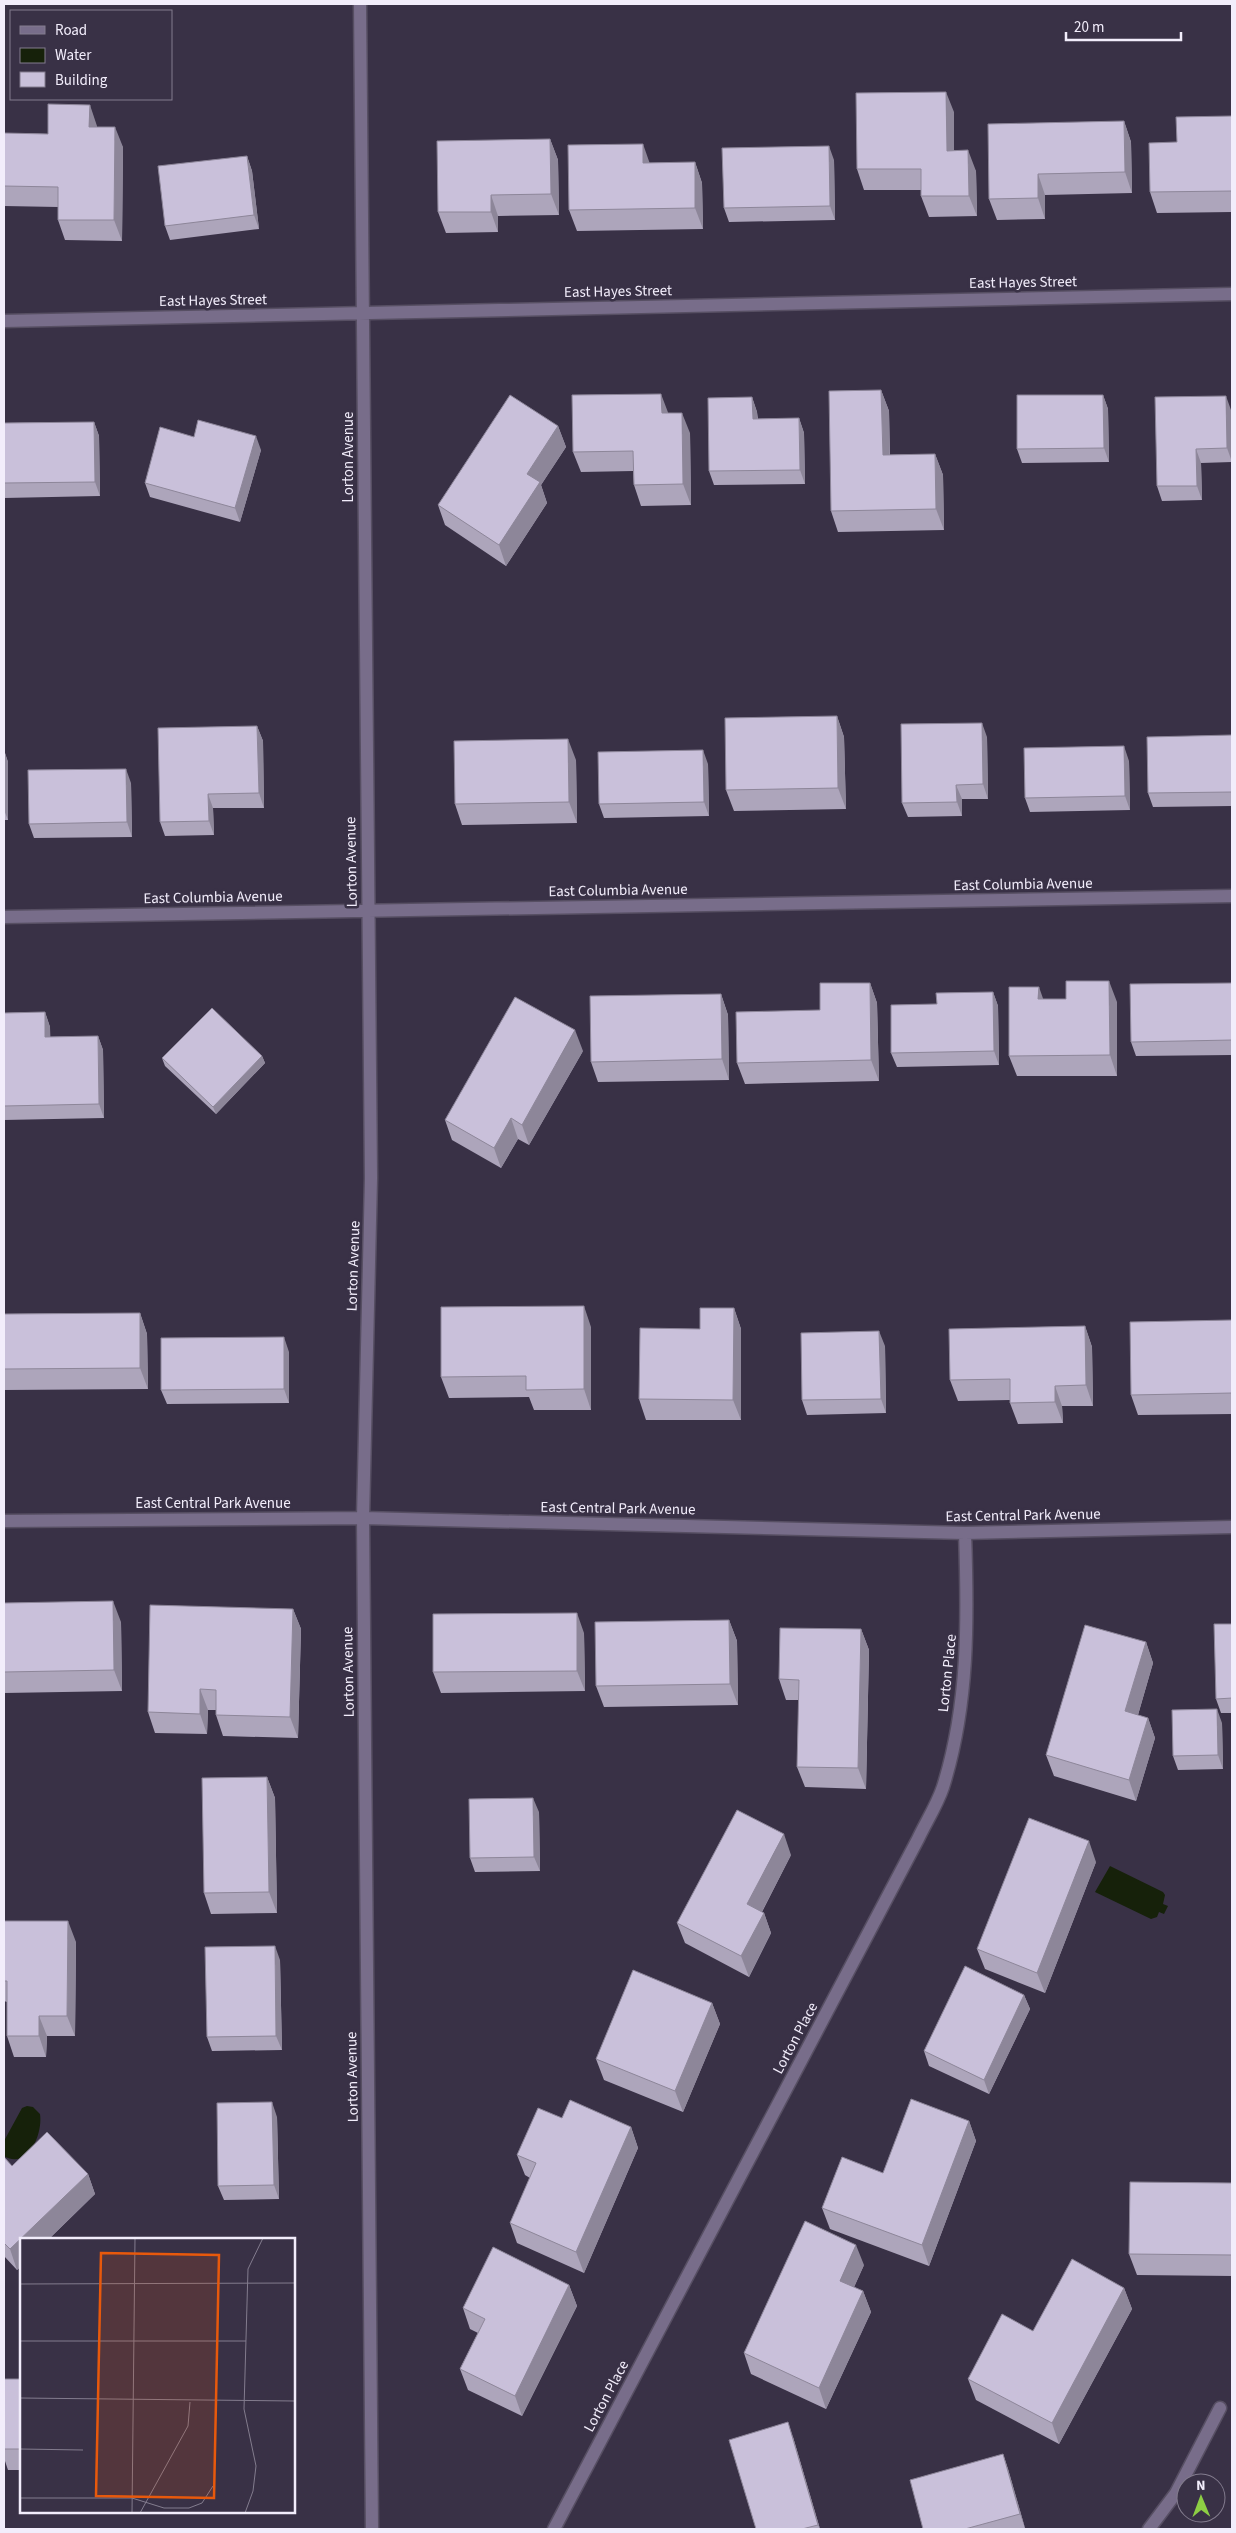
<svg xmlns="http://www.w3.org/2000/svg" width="1236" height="2533" font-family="'Source Sans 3',sans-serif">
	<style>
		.water { fill: #16210a }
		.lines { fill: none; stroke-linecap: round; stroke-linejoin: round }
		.street-casing { stroke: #574f63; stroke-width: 15 }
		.street { stroke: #786d8a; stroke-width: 12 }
		.wall { fill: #ada5bb }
		.shaded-wall { fill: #8d8699 }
		.building { fill: #c9c0da; stroke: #8d8699 }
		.labels { text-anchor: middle; stroke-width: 5; stroke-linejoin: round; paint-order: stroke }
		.street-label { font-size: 15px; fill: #f2edfb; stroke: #393146 }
		.inset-road { fill: none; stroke: #837c8e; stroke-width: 1 }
		.view { fill: #e8590c; fill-opacity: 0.15; stroke: #e8590c; stroke-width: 2.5 }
		.inset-edge { fill: none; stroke: #f2edfb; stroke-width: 2.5 }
	</style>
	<rect width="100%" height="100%" fill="#393146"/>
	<path class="water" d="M1110,1866L1163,1892L1165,1895L1163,1904L1168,1906L1164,1914L1159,1912L1157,1917L1151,1919L1095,1892Z
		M27,2106L33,2107L40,2114C43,2134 28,2170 4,2156V2141L22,2108Z"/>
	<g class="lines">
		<defs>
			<path id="street" d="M360,4L371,1178L363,1518L372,2529
				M4,321L1232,294
				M4,917L1232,896
				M4,1521L363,1518L965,1533L1232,1527
				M554,2529L918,1839C926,1822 937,1805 943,1787C969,1704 968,1619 965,1533
				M1149,2529L1176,2493L1220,2408"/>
		</defs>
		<use href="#street" class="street-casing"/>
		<use href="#street" class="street"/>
	</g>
	<path class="wall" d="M954,112V150L976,171L977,216L929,217L921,196V190H864L857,169Z
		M1232,116V212L1157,213L1150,192L1177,142Z
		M1124,121L1131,142L1132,193L1045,195V219L997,220L989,199Z
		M97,126V127L123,147L122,241L65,240L58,220V207L4,206V133L48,134Z
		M550,139L558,160L559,215L498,216V232L446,233L438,212Z
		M247,156L252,171L259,229L170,240L165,226Z
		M834,160L835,220L729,222L724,208Z
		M695,162L702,183L703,229L577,231L569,210Z
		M881,390L889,411L890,455L935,454L943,475L944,530L838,532L831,511Z
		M1103,395L1108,409L1109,462L1022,463L1017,449Z
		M752,397L757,412L758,419L799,418L804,433L805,484L714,485L709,471Z
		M1231,410L1232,462L1201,463L1202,500L1162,501L1157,486Z
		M94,422L99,436L100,496L4,498V423Z
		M558,426L566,447L541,485L547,503L506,566L445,525L438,505Z
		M690,433L691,505L641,506L634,485L633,471L581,472L573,452Z
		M194,437L261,450L240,522L150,497L145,483Z
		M837,716L844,737L846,809L734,811L726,790Z
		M257,726L263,741L264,808H213L214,835L165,836L160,822Z
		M1232,735V806L1153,807L1148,793Z
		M987,737L988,799H962V816L908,817L902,803Z
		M4,750L8,762V820H4Z
		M576,760L577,823L462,825L455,804Z
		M1129,761L1130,810L1030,812L1025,798Z
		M708,764L709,816L604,818L599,804Z
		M131,783L132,837L34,838L29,824Z
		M870,983L877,1003L879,1081L745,1084L737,1063L820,1010Z
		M1232,984V1055L1136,1056L1131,1042Z
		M993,992L998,1006L999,1065L897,1067L891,1053L937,1004Z
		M721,994L728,1015L729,1080L598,1082L591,1062Z
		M1117,1002V1076H1017L1009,1056Z
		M45,1012L50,1027V1037L98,1036L103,1050L104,1118L4,1120V1013Z
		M583,1051L529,1145L518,1139L501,1168L452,1140L445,1120Z
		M262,1056L265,1063L216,1114L165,1066L162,1058Z
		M734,1308L741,1329V1420H646L639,1399L700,1329Z
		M140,1313L147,1334L148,1389L4,1390V1314Z
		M1232,1320V1414L1138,1415L1131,1395Z
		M1085,1326L1092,1347L1093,1406H1062L1063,1423L1018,1424L1010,1403V1400L958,1401L950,1380Z
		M591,1327V1410H534L529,1397L449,1398L441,1377Z
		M885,1346L886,1413L807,1415L802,1400Z
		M289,1352V1403L167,1404L161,1390Z
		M4,1603L121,1622L122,1691L4,1693Z
		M293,1609L301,1629L298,1738L223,1736L216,1715V1710H208L207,1734L155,1733L148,1712Z
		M729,1620L737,1641L738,1705L604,1707L596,1686Z
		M1232,1624V1713H1221L1216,1699Z
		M861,1629L869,1650L866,1789L805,1787L797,1767L799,1700H786L779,1679Z
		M584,1633L585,1691L441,1693L433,1672Z
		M1146,1642L1153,1663L1138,1715L1148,1718L1155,1738L1136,1801L1054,1776L1046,1755Z
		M1222,1723L1223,1769L1178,1770L1173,1756Z
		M267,1777L275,1798L277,1913L211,1914L204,1893Z
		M539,1812L540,1871L475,1872L470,1858Z
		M791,1855L762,1912L764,1913L771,1933L749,1977L685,1943L677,1923Z
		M1096,1862L1045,1993L985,1969L977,1949Z
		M4,1921L76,1942L75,2036H47L46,2057H14L7,2036V2002L4,2001Z
		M280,1960L282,2050L212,2051L207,2037Z
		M1024,1995L1030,2009L989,2094L929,2066L924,2051Z
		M712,2003L720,2024L683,2112L604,2080L596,2059Z
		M277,2117L279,2199L224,2200L218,2186Z
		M562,2118L631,2127L638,2148L584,2273L517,2243L510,2223L530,2178L525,2175L517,2155Z
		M969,2121L976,2141L929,2266L830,2229L822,2208L883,2173Z
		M4,2157L12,2166L88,2174L95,2194L17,2270L4,2256Z
		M1232,2183V2276L1137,2275L1129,2254Z
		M864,2265L854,2287L863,2291L871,2312L826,2409L751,2374L744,2353Z
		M569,2285L577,2306L522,2416L468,2390L460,2369L478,2333L470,2329L463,2308Z
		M1124,2288L1132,2309L1059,2444L976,2400L968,2379L1033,2331Z
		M4,2379H21V2470H8L4,2458Z
		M793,2437L820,2529H756Z
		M1003,2454L1008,2469L1025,2528L1022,2529H923Z"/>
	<path class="shaded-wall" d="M946,92L954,112V171L947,151Z
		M90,105L97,126V147L89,127Z
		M1124,121L1131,142L1132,193L1125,172Z
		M115,127L123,147L122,241L114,220Z
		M550,139L558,160L559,215L551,194Z
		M643,144L650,164L643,163Z
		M829,146L834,160L835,220L830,206Z
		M968,150L976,171L977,216L969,196Z
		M247,156L252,171L259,229L254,215Z
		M695,162L702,183L703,229L695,208Z
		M1038,174L1045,195V219L1038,198Z
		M491,195L498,216V232L491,212Z
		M881,390L889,411L890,476L883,455Z
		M661,394L669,415L662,413Z
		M1103,395L1108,409L1109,462L1104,448Z
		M1226,396L1231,410L1232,462L1227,448Z
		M752,397L757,412L758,433L753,419Z
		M682,413L690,433L691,505L683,484Z
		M799,418L804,433L805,484L800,470Z
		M94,422L99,436L100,496L95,482Z
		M558,426L566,447L541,485L547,503L506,566L499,545L527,474Z
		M256,436L261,450L240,522L235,508Z
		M1196,449L1201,463L1202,500L1197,486Z
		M935,454L943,475L944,530L936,509Z
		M837,716L844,737L846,809L838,788Z
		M982,723L987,737L988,799L983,784Z
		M257,726L263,741L264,808L259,793Z
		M568,739L576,760L577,823L569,802Z
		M1124,746L1129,761L1130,810L1125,796Z
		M4,750L8,762V820L4,810Z
		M703,750L708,764L709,816L704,802Z
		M126,769L131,783L132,837L127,822Z
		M956,785L962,799V816L957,802Z
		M208,794L213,808L214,835L209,821Z
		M1109,981L1117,1002V1076L1110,1055Z
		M870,983L877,1003L879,1081L871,1060Z
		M1039,987L1046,1007L1038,999Z
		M993,992L998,1006L999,1065L994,1051Z
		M721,994L728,1015L729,1080L722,1059Z
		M45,1012L50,1027L51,1051L45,1037Z
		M575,1030L583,1051L529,1145L522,1125Z
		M98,1036L103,1050L104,1118L99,1104Z
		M262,1056L265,1063L216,1114L213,1107Z
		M511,1118L518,1139L501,1168L494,1148Z
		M584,1306L591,1327V1410L584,1389Z
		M734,1308L741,1329V1420L733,1400Z
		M140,1313L147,1334L148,1389L140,1368Z
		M1085,1326L1092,1347L1093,1406L1086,1385Z
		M879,1331L885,1346L886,1413L881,1399Z
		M284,1337L289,1352V1403L284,1389Z
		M1055,1386L1062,1406L1063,1423L1055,1402Z
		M113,1601L121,1622L122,1691L114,1670Z
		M293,1609L301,1629L298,1738L290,1717Z
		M577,1613L584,1633L585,1691L577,1671Z
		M729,1620L737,1641L738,1705L730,1684Z
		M861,1629L869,1650L866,1789L858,1768Z
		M1146,1642L1153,1663L1133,1732L1125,1711Z
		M200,1689L208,1710L207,1734L200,1714Z
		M1217,1709L1222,1723L1223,1769L1218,1755Z
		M1148,1718L1155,1738L1136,1801L1129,1780Z
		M267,1777L275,1798L277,1913L269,1892Z
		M533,1798L539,1812L540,1871L534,1857Z
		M784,1834L791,1855L755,1925L747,1904Z
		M1089,1841L1096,1862L1045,1993L1037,1973Z
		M764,1913L771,1933L749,1977L741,1956Z
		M68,1921L76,1942L75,2036L67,2016Z
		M275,1946L280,1960L282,2050L276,2036Z
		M1024,1995L1030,2009L989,2094L984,2080Z
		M712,2003L720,2024L683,2112L675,2091Z
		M39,2016L47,2036L46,2057L39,2036Z
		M272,2102L277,2117L279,2199L274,2185Z
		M969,2121L976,2141L929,2266L922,2245Z
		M631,2127L638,2148L584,2273L576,2252Z
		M88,2174L95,2194L49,2239H21V2266L17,2270L10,2249Z
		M856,2245L864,2265L848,2301L840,2281Z
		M569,2285L577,2306L522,2416L515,2396Z
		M1124,2288L1132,2309L1059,2444L1052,2423Z
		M863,2291L871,2312L826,2409L819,2388Z
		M788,2422L793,2437L820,2529L818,2525Z
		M1003,2454L1008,2469L1025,2528L1020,2514Z"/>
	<path class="building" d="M946,92L947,151L968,150L969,196H921V169H857L856,93Z
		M48,104L90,105L89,127H115L114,220H58V187L4,186V133L48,134Z
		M1232,116V191L1150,192L1149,143L1177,142L1176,117Z
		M1124,121L1125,172L1038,174V198L989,199L988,124Z
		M550,139L551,194L491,195V212H438L437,141Z
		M643,144V163L695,162V208L569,210L568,145Z
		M829,146L830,206L724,208L722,148Z
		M247,156L254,215L165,226L158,166Z
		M881,390L883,455L935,454L936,509L831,511L829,391Z
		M661,394L662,413H682L683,484L634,485L633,451L573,452L572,395Z
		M510,395L558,426L527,474L540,482L499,545L438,505Z
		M1017,395H1103L1104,448L1017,449Z
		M1226,396L1227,448L1196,449L1197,486H1157L1155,397Z
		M752,397L753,419L799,418L800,470L709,471L708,398Z
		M198,420L256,436L235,508L145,483L160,427L194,437Z
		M94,422L95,482L4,483V423Z
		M837,716L838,788L726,790L725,718Z
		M982,723L983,784L956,785L957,802L902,803L901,724Z
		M257,726L259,793L208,794L209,821L160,822L158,728Z
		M1232,735V792L1148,793L1147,737Z
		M568,739L569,802L455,804L454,741Z
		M1124,746L1125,796L1025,798L1024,748Z
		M703,750L704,802L599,804L598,752Z
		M126,769L127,822L29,824L28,770Z
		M1066,981H1109L1110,1055L1009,1056V987H1039L1038,999H1066Z
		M820,983H870L871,1060L737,1063L736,1012L820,1010Z
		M1232,983V1040L1131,1042L1130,984Z
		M993,992L994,1051L891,1053V1005L937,1004L936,993Z
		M721,994L722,1059L591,1062L590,996Z
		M515,997L575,1030L522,1125L511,1118L494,1148L445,1120Z
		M212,1008L262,1056L213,1107L162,1058Z
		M45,1012V1037L98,1036L99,1104L4,1106V1013Z
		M584,1306V1389L526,1390V1376L441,1377V1307Z
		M700,1308H734L733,1400L639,1399L640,1328L700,1329Z
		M140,1313V1368L4,1369V1314Z
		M1232,1320V1393L1131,1395L1130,1322Z
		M1085,1326L1086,1385L1055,1386V1402L1010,1403V1379L950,1380L949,1329Z
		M879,1331L881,1399L802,1400L801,1333Z
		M284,1337V1389L161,1390V1338Z
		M113,1601L114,1670L4,1672V1603Z
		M150,1605L293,1609L290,1717L216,1715V1690L200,1689V1714L148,1712Z
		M577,1613V1671L433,1672V1614Z
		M729,1620L730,1684L596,1686L595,1622Z
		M1214,1624H1232V1698L1216,1699Z
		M1085,1625L1146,1642L1125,1711L1148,1718L1129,1780L1046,1755Z
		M780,1628L861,1629L858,1768L797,1767L799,1680L779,1679Z
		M1217,1709L1218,1755L1173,1756L1172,1710Z
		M267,1777L269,1892L204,1893L202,1778Z
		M533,1798L534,1857L470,1858L469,1799Z
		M737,1810L784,1834L747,1904L764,1913L741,1956L677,1923Z
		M1029,1818L1089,1841L1037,1973L977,1949Z
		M4,1921H68L67,2016H39V2036H7V1981H4Z
		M275,1946L276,2036L207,2037L205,1947Z
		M965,1966L1024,1995L984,2080L924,2051Z
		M633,1970L712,2003L675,2091L596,2059Z
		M911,2099L969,2121L922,2245L822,2208L842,2157L883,2173Z
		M570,2100L631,2127L576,2252L510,2223L536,2163L517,2155L538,2108L562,2118Z
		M272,2102L274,2185L218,2186L217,2103Z
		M47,2132L88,2174L10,2249L4,2243V2157L12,2166Z
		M1130,2182L1232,2183V2255L1129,2254Z
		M805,2221L856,2245L840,2281L863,2291L819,2388L744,2353Z
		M493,2247L569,2285L515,2396L460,2369L485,2319L463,2308Z
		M1072,2259L1124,2288L1052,2423L968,2379L1002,2314L1033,2331Z
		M4,2379H21V2449H4Z
		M788,2422L818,2525L802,2529H756L729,2440Z
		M1003,2454L1020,2514L965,2529H923L910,2480Z"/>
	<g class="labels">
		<g class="street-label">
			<text transform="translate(1023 282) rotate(-1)" y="5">East Hayes Street</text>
			<text transform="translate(618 291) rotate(-1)" y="5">East Hayes Street</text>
			<text transform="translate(213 300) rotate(-1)" y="5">East Hayes Street</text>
			<text transform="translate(348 457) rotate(-90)" y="5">Lorton Avenue</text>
			<text transform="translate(351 862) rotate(-91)" y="5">Lorton Avenue</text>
			<text transform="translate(1023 884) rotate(-1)" y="5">East Columbia Avenue</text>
			<text transform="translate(618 890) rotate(-1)" y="5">East Columbia Avenue</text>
			<text transform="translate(213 897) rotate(-1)" y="5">East Columbia Avenue</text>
			<text transform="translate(353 1266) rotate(-88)" y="5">Lorton Avenue</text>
			<text x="213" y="1508">East Central Park Avenue</text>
			<text transform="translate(618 1508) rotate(1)" y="5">East Central Park Avenue</text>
			<text transform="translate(1023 1515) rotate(-1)" y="5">East Central Park Avenue</text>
			<text transform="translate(348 1672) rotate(-91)" y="5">Lorton Avenue</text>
			<text transform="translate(947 1673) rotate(-84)" y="5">Lorton Place</text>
			<text transform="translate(795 2038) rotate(-62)" y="5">Lorton Place</text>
			<text transform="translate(352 2077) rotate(-91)" y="5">Lorton Avenue</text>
			<text transform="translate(606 2396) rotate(-62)" y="5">Lorton Place</text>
		</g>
	</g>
	<g transform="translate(20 2238)">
		<rect width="275" height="275" fill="#393146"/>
		<path class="inset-road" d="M0,46L275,45M0,103H226M0,160L275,163M0,211L63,212M0,260H112L144,270H169L182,265L193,248M112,275L115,0M120,275L168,188L170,164M225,275L233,253L236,228L224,171L228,31L243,0"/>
		<path class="view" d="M81,15L199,17L194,260L76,258Z"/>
		<rect width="275" height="275" class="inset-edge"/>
	</g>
	<rect width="1236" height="2533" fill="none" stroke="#f2edfb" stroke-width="10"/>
	<rect x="10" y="10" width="162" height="90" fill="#393146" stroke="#837c8e"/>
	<rect x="20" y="26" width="25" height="8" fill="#786d8a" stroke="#837c8e"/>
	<text x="55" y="35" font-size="15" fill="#f2edfb">Road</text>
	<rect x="20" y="48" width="25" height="15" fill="#16210a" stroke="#837c8e"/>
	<text x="55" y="60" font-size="15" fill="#f2edfb">Water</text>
	<rect x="20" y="72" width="25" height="15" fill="#c9c0da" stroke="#837c8e"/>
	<text x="55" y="85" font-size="15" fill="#f2edfb">Building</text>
	<g transform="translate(1201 2498) rotate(359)"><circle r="24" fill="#393146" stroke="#837c8e"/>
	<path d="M0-4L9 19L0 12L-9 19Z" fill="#8dce44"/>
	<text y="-8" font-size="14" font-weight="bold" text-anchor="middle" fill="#f2edfb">N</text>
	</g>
	<path d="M1066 32v8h115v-8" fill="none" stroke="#f2edfb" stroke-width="2.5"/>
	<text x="1074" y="32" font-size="15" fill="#f2edfb" stroke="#393146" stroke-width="4" paint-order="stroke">20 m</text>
</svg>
